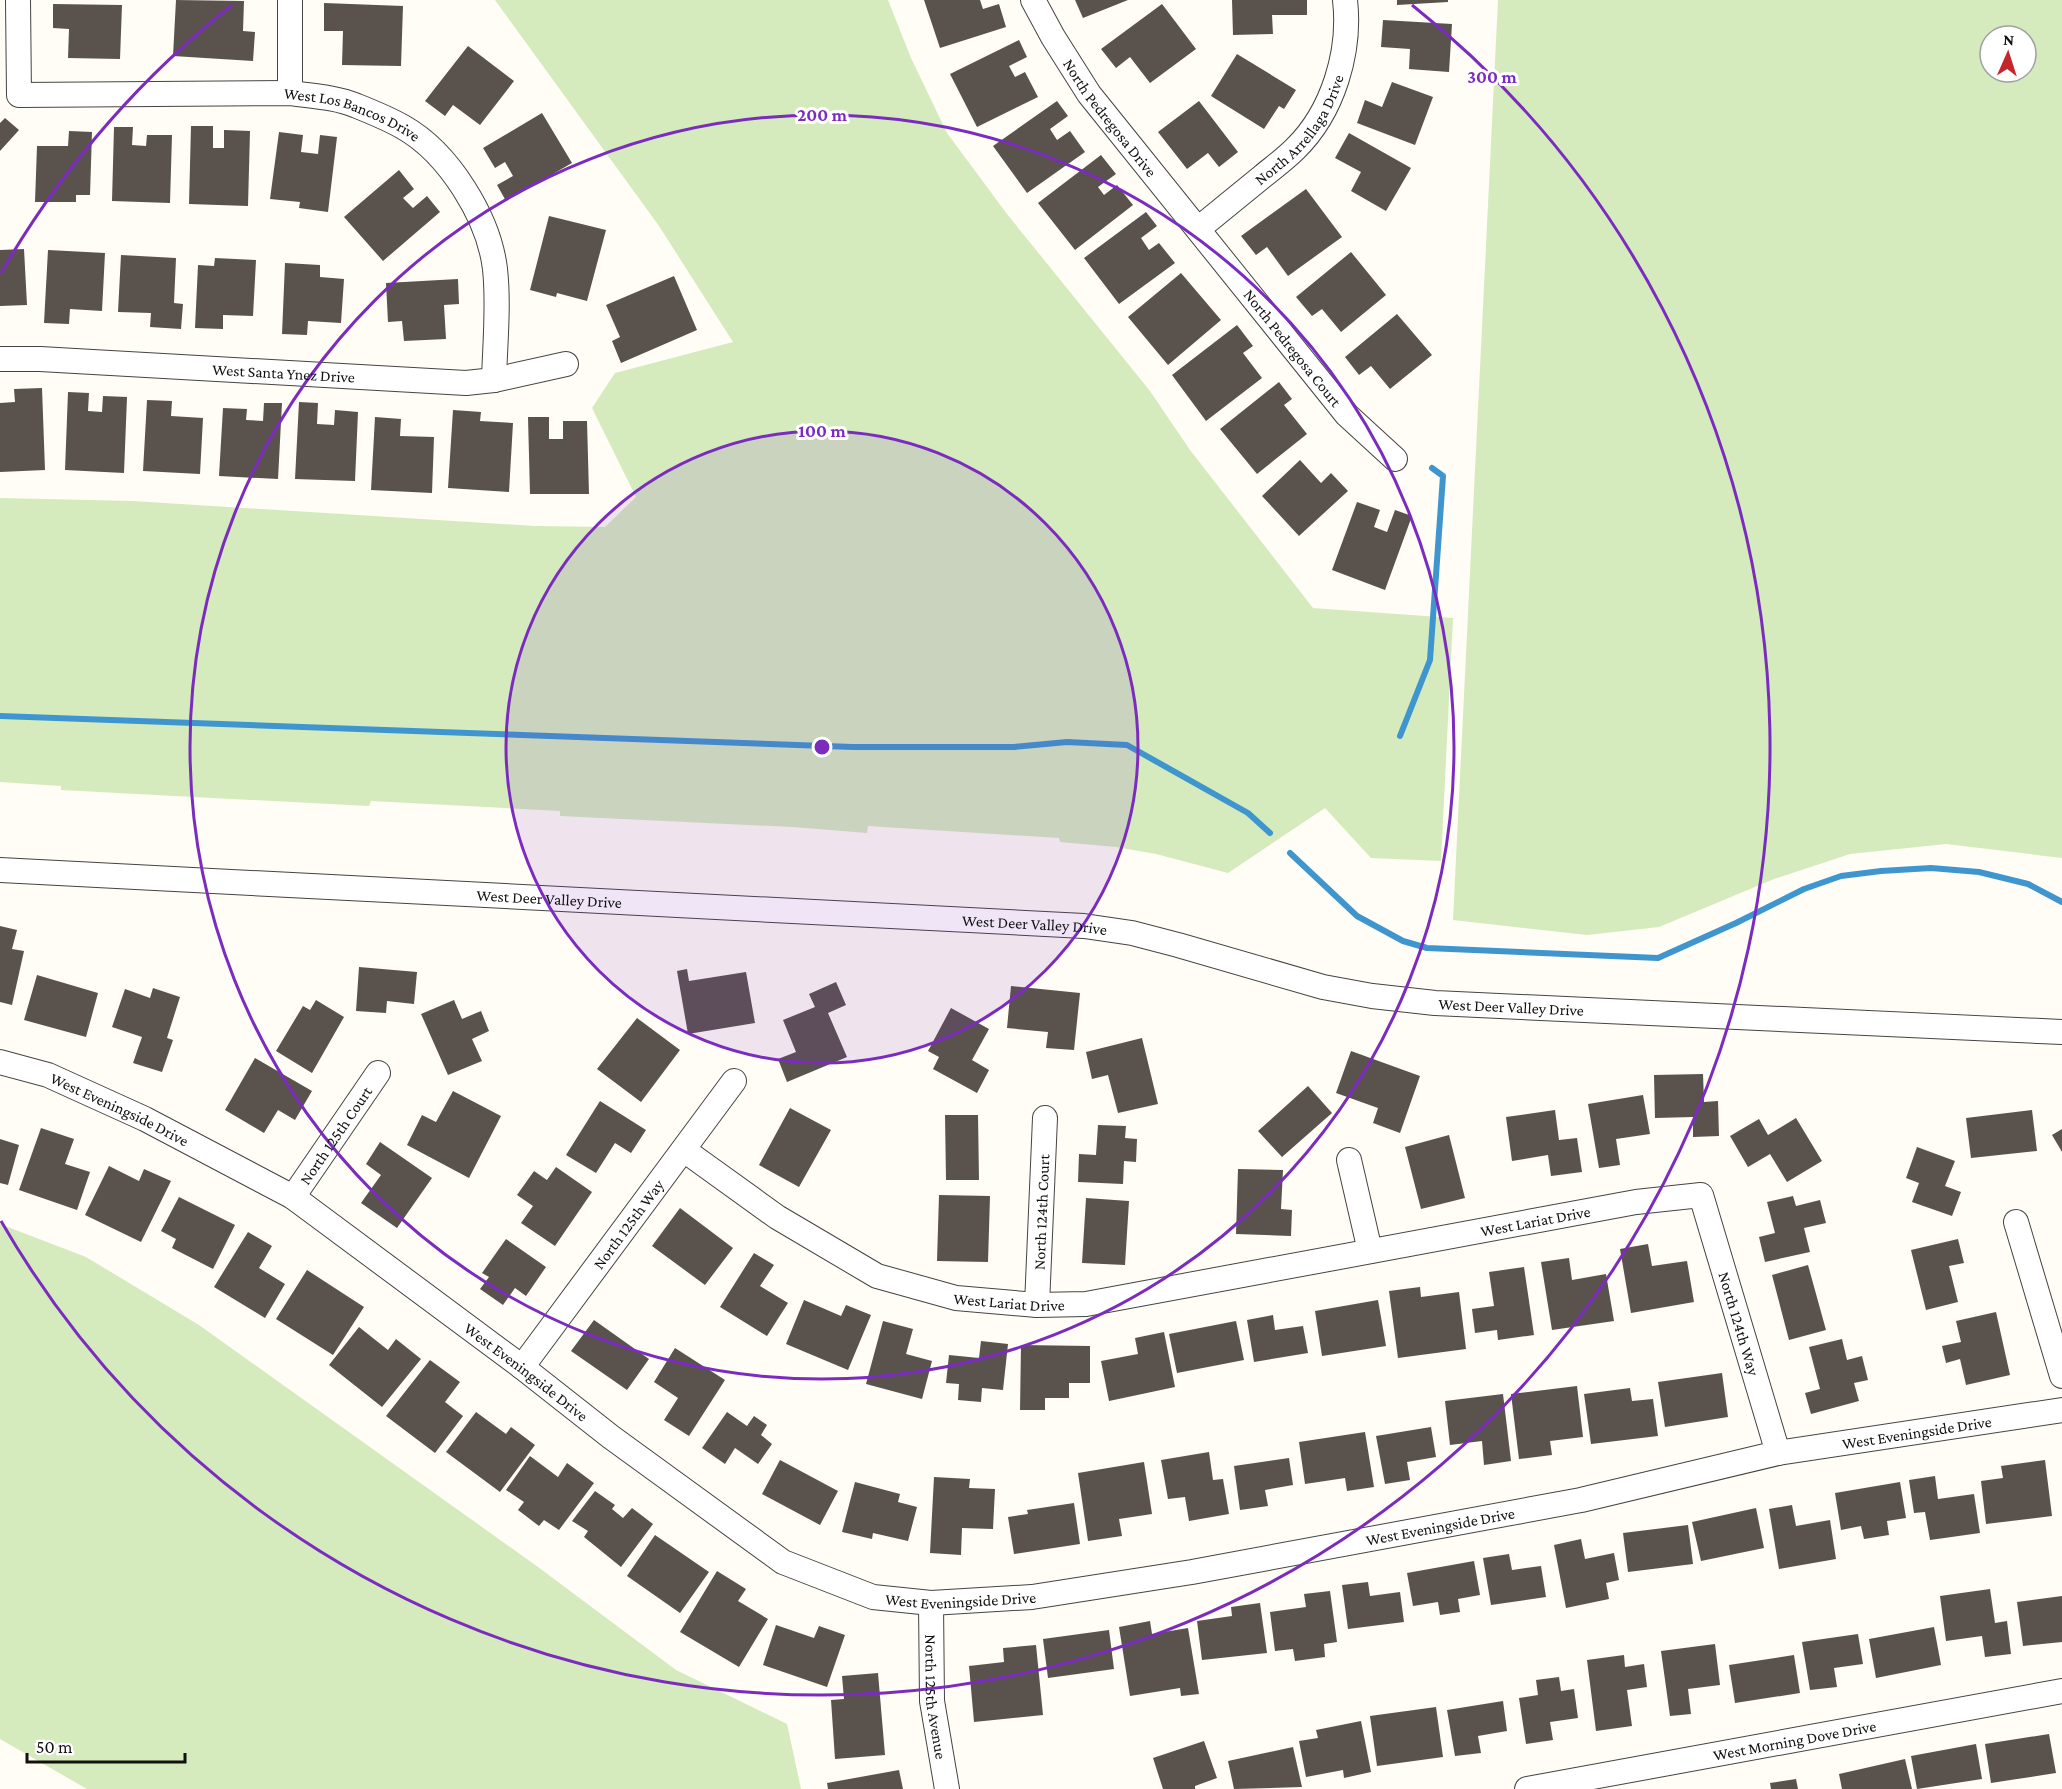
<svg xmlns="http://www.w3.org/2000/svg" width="2062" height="1789" font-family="'Crimson Pro',serif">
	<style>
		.green { fill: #d5ebbd; fill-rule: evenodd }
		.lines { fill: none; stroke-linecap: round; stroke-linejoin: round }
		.stream { stroke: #3f96cf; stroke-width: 6 }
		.building { fill: #5a524d }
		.minor-casing { stroke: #444; stroke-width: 26 }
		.minor { stroke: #fff; stroke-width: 24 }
		.ring { fill: none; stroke: #7b2cbf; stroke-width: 3 }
		.labels { text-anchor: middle; stroke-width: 6; stroke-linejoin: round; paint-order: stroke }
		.street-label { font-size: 16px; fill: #111; stroke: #fff }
		.centre { fill: #7b2cbf; stroke: #fff; stroke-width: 3 }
		.ring-label { font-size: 18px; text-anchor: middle; font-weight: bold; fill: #7b2cbf; stroke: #fff; stroke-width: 6; stroke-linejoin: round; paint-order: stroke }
	</style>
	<rect width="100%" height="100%" fill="#fffdf5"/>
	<path class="green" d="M495,0H888L911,58L947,133L1007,214L1150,391L1190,450L1313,608L1453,618L1441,861L1371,858L1325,808L1228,873L1156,854L1116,847L1060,842L1059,838L868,826L867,833L793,827L560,816V811L371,801L369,806L61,790V786L0,782V498L133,501L535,526L605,527L636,497L592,408L615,373L733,342L659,226Z
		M1498,0H2062V858L1946,844L1850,854L1774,879L1659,927L1587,935L1453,920ZM1990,36H2026V72H1990Z
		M0,1224L86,1257L199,1325L538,1567L676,1670L787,1724L801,1789H87L0,1739Z"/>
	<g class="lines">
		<path class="stream" d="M0,716L853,747H1014L1067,742L1127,745L1248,813L1270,833
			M1400,736L1430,660L1443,476L1432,468
			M1290,853L1357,916L1403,941L1427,948L1658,958L1736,923L1804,889L1841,876L1881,871L1931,868L1979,872L2028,884L2062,902"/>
	</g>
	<path class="building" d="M176,0L244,1L243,31L255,32L253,61L173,56Z
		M924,0H980L983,9L999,4L1006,27L940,48Z
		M1075,0H1128L1083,18Z
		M1232,0H1307V15H1272L1273,34L1233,35Z
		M1397,0H1448V2L1397,5Z
		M324,3L403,6L401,66L342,65L343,31H324Z
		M53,4L122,5L120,59L68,58L69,29L53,28Z
		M1162,4L1196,49L1150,83L1130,57L1116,68L1101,49Z
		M1383,20L1452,24L1449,72L1409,69L1410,49L1381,47Z
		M1019,40L1027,57L1009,66L1015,77L1025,72L1038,97L977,127L950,74Z
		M468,46L514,81L480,125L453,105L445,116L425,101Z
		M1237,54L1296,90L1284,109L1279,106L1264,129L1211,96Z
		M1392,82L1433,97L1415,145L1357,123L1365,100L1382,107Z
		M1057,101L1068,116L1050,129L1057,140L1070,131L1085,152L1027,193L993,146Z
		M1199,101L1238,152L1219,167L1208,153L1187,169L1158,132Z
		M542,113L572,163L506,201L497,185L513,176L505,162L495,168L483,148Z
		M5,118L19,130L0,151V123Z
		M191,126H213V148H224V130L250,131L248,206L189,204Z
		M114,127H133L132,145L146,146L147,135H172L170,203L112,201Z
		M69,131L92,132L90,195H76V202H35L37,146H68Z
		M279,132L303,135L301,152L318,154L320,135L337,137L328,212L299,208L300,202L270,199Z
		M1349,133L1411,168L1386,211L1351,191L1361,172L1335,158Z
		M1101,155L1116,174L1098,187L1104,195L1117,185L1133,205L1075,250L1038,203Z
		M399,170L414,189L403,198L413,208L427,196L440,212L383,261L344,217Z
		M1306,189L1342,237L1288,276L1267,247L1256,255L1241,236Z
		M1146,212L1157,226L1141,238L1149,250L1159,243L1175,263L1119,304L1084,258Z
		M549,216L606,230L587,301L557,293L556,297L530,290Z
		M24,249L27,305L0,306V250Z
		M48,250L105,253L102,311L70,309L69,324L44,323Z
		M1351,252L1386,295L1341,332L1322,309L1312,316L1296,297Z
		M121,255L176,258L174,303L183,304L181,329L150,327L151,313L118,312Z
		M215,258L256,260L253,316L223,315V329L195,328L198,265L214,266Z
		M285,263L320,265V277L344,279L341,323L308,321L307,335L282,334Z
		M1181,273L1221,320L1168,365L1128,317Z
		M674,276L697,330L621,363L612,341L620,337L606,305Z
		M458,279L459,304L444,305L446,339L404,341L402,321L388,322L386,283Z
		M1397,314L1432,355L1390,389L1371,366L1359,375L1345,357Z
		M1237,325L1253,346L1243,353L1262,378L1206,421L1172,375Z
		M1279,382L1292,399L1284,405L1307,434L1257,474L1220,429Z
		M42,388L45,470L0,472V403L15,402L14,389Z
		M68,392L89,393L88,411L102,412L103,396L127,397L124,473L65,470Z
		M147,400L172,401L171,416L203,418L200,474L143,471Z
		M299,402L318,403L317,424L334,425L335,410L358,412L355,481L295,479Z
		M264,403H282L278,479L219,476L223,408L247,409L246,420L263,421Z
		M453,410L481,412L480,421L513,423L509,492L448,488Z
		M375,417L401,419L400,436L434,437L432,493L371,490Z
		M528,417H549V439H563V421H587L589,494H530Z
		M1300,460L1321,483L1331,473L1348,491L1299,536L1262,496Z
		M1357,502L1380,510L1374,527L1387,532L1395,510L1412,516L1385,590L1332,570Z
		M0,926L17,930L12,949L24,951L12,1005L0,1002Z
		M359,967L417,972L414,1004L387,1001L386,1013L356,1011Z
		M687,969L689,981L746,972L755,1023L688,1034L677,971Z
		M37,975L98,993L86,1037L24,1020Z
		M836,982L846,1005L828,1013L847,1057L787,1082L778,1059L796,1052L783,1020L815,1007L809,994Z
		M1011,986L1080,993L1074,1050L1046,1048L1048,1032L1007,1028Z
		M153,988L180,997L167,1038L173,1040L162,1072L133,1063L142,1037L112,1027L125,989L150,998Z
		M316,1000L344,1017L312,1073L276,1051L303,1006L310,1010Z
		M454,1000L462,1019L481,1011L489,1031L472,1039L482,1061L448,1075L421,1014Z
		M951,1008L989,1029L972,1060L989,1070L977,1093L933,1069L939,1057L928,1051Z
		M637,1018L680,1050L641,1102L597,1069Z
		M1142,1038L1158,1104L1118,1113L1108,1075L1092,1079L1086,1052Z
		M1351,1051L1420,1076L1400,1133L1373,1123L1378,1108L1336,1093Z
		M255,1058L312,1091L295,1120L278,1110L264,1133L225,1110Z
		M1703,1074L1704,1102L1718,1101L1719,1136L1693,1137V1117L1655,1118L1654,1075Z
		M1308,1086L1332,1113L1282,1157L1258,1131Z
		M453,1091L501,1116L469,1178L407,1145L422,1115L436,1122Z
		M1643,1095L1650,1134L1616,1139L1620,1165L1599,1168L1588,1104Z
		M600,1101L646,1130L631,1153L615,1143L596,1173L566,1155Z
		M790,1108L831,1130L799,1187L759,1165Z
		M1555,1110L1559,1140L1577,1138L1582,1172L1551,1176L1548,1155L1512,1161L1506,1117Z
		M2032,1110L2037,1151L1971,1158L1966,1118Z
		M945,1115H978L979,1180H946Z
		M1796,1118L1822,1161L1787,1182L1770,1154L1748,1167L1730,1136L1759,1119L1768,1135Z
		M1098,1125L1126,1126L1125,1138L1137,1139L1136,1162L1124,1161L1123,1184L1078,1182L1079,1154L1096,1155Z
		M41,1128L74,1139L65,1164L90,1172L77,1210L19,1190Z
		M2062,1129V1152L2052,1135Z
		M1449,1135L1465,1198L1421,1209L1405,1147Z
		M0,1139L19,1145L8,1185L0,1183Z
		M380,1142L432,1178L397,1228L361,1203L381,1175L366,1164Z
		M1917,1147L1955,1161L1945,1186L1961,1192L1952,1216L1912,1202L1919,1183L1906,1178Z
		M109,1166L139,1181L144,1169L171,1181L141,1242L85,1215Z
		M556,1167L592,1192L555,1246L521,1223L533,1206L517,1195L534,1171L547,1180Z
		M1238,1169L1283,1170L1281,1209L1292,1210L1291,1236L1236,1234Z
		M939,1195L990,1196L988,1262L937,1261Z
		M1793,1196L1796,1206L1820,1200L1826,1223L1804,1228L1810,1252L1765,1262L1759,1237L1775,1233L1767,1202Z
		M179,1197L235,1225L213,1269L172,1248L176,1239L161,1231Z
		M1086,1198L1129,1201L1125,1265L1082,1263Z
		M680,1208L733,1248L705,1285L652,1246Z
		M248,1232L272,1246L259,1268L285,1284L265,1318L214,1287Z
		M506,1239L546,1267L526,1296L515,1288L503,1305L480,1289L489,1277L482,1273Z
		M1958,1239L1964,1263L1949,1266L1958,1302L1926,1310L1911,1250Z
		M1648,1244L1652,1266L1687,1261L1694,1302L1631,1313L1620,1249Z
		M754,1253L774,1265L760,1286L788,1303L767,1336L720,1307Z
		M1569,1258L1572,1280L1606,1274L1614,1321L1552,1330L1541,1262Z
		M1808,1265L1826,1330L1789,1340L1772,1275Z
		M1524,1267L1534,1335L1498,1340L1497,1330L1475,1333L1472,1309L1494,1306L1489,1272Z
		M307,1270L364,1307L333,1355L276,1319Z
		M1420,1287L1421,1297L1459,1292L1466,1349L1398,1358L1389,1291Z
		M804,1300L841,1316L846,1305L871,1315L848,1370L786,1344Z
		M1378,1300L1386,1346L1322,1356L1315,1311Z
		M1996,1312L2010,1375L1966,1385L1960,1359L1946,1363L1942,1346L1961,1342L1956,1321Z
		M1273,1315L1275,1330L1303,1326L1308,1353L1254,1362L1247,1320Z
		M594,1320L649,1359L627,1390L571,1351Z
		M883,1321L913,1329L906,1354L932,1361L922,1399L866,1384Z
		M1236,1321L1244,1360L1177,1373L1169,1334Z
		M359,1327L388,1350L396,1339L421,1359L382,1407L329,1365Z
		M1164,1332L1175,1387L1109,1401L1101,1361L1138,1354L1135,1338Z
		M1842,1339L1847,1360L1862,1356L1868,1380L1854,1383L1859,1401L1811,1414L1805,1393L1820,1389L1809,1347Z
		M981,1341L1008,1344L1003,1390L982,1388L981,1402L958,1400L959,1384L946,1383L949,1355L979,1358Z
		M1021,1345L1090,1346V1383H1069V1398H1045V1410H1020Z
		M675,1348L725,1380L689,1436L664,1420L678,1398L654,1382Z
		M430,1360L460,1382L445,1402L463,1416L435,1453L386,1416Z
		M1722,1373L1728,1417L1665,1427L1658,1382Z
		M1577,1386L1583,1437L1550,1441L1552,1455L1519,1459L1511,1394Z
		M1630,1388L1632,1401L1653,1399L1658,1436L1591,1444L1584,1394Z
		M1503,1394L1511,1461L1484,1465L1482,1441L1450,1445L1445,1401Z
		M476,1412L506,1434L511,1427L535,1445L500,1492L446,1452Z
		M727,1412L747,1426L754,1416L767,1425L761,1435L772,1444L758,1464L735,1448L725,1464L702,1448Z
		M1431,1427L1436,1457L1407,1462L1410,1480L1385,1484L1376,1436Z
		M1365,1432L1374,1487L1347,1491L1345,1478L1305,1484L1299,1442Z
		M1209,1452L1213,1480L1223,1479L1229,1514L1189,1521L1185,1497L1168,1499L1161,1460Z
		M530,1456L558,1477L567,1463L594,1483L559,1530L544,1520L539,1526L518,1510L524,1502L506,1490Z
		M1289,1458L1293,1485L1265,1490L1268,1506L1240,1510L1234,1466Z
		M780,1460L838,1491L820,1525L762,1494Z
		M2045,1460L2052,1516L1986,1524L1981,1481L2003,1478L2001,1466Z
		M1144,1462L1152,1514L1119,1519L1122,1536L1088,1541L1078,1473Z
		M1935,1476L1938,1499L1974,1494L1980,1533L1930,1540L1925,1512L1914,1513L1909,1480Z
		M934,1477L970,1479L969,1488L995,1489L993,1529L962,1528L961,1555L930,1553Z
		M855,1482L900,1494L898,1502L917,1507L908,1541L873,1533L872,1539L842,1532Z
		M1900,1482L1906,1518L1887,1521L1889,1535L1864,1539L1861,1526L1841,1530L1835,1493Z
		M595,1491L615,1505L612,1509L623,1518L632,1508L653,1524L621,1567L584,1537L588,1531L572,1521Z
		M1074,1503L1080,1544L1014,1554L1008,1517L1028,1514L1027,1510Z
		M1792,1505L1796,1526L1830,1520L1836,1559L1779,1569L1769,1509Z
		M1756,1508L1764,1548L1701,1561L1692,1522Z
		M1688,1525L1693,1564L1628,1572L1623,1533Z
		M655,1535L709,1572L680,1613L627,1576Z
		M1581,1539L1585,1559L1614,1553L1619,1580L1606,1583L1609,1599L1566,1608L1554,1545Z
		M1509,1554L1512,1570L1541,1566L1546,1597L1491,1605L1483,1558Z
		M1474,1561L1480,1595L1458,1599L1460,1612L1440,1615L1438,1602L1413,1606L1407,1573Z
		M717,1571L746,1589L738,1601L768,1619L739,1667L680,1632Z
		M1368,1582L1370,1596L1400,1592L1404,1622L1348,1629L1342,1585Z
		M1990,1589L1995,1623L2007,1621L2011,1654L1985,1657L1982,1636L1946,1641L1940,1596Z
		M1330,1591L1337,1642L1324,1644L1325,1657L1295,1661L1293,1649L1275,1651L1270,1612L1306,1607L1304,1594Z
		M2062,1596V1642L2023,1646L2017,1602Z
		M1260,1603L1267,1653L1202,1660L1197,1621L1232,1616L1231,1607Z
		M1150,1621L1152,1634L1188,1628L1199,1694L1181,1696L1180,1688L1130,1696L1119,1627Z
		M776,1625L814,1638L819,1626L845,1635L827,1687L763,1665Z
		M1934,1627L1941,1665L1876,1678L1869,1639Z
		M1109,1630L1114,1669L1048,1678L1043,1639Z
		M1858,1634L1863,1664L1834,1668L1837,1687L1810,1690L1802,1642Z
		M1715,1644L1720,1685L1688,1689L1691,1714L1670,1716L1661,1651Z
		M1036,1645L1043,1715L974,1722L969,1666L1004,1662L1003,1648Z
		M1624,1655L1625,1667L1644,1664L1647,1687L1627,1690L1632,1726L1596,1731L1587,1660Z
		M1794,1655L1800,1693L1735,1703L1729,1665Z
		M878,1673L885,1755L835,1759L831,1700L844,1699L842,1676Z
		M1559,1677L1561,1691L1574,1689L1578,1718L1550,1722L1553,1740L1526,1744L1519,1698L1538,1695L1536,1680Z
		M1503,1701L1507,1731L1478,1736L1481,1753L1455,1756L1447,1710Z
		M1436,1707L1443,1757L1377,1766L1370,1716Z
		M1361,1721L1371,1772L1344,1778L1343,1770L1306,1777L1299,1741L1318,1738L1316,1730Z
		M2049,1734L2056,1773L1991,1783L1985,1744Z
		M1204,1741L1217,1778L1195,1786V1789H1163L1153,1758Z
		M1976,1744L1982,1779L1917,1789L1911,1756Z
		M1293,1747L1302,1787L1234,1789L1228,1761Z
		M1905,1759L1912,1789H1842L1839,1774Z
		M899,1770L903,1789H828L827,1783Z
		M1796,1779L1798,1789H1771L1770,1783Z"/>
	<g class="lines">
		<defs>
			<g id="minor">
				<path id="s1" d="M18,0L19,95L290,93C312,96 336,97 357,106C372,112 389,119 403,127C449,153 489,218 495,269C499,305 495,343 494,380"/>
				<path id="s2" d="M1033,0L1053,37L1089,94L1347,415L1395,459"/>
				<path d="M290,93V0"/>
				<path id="s3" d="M1198,229C1220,211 1241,194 1263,176C1274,167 1285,159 1295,149C1333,112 1351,52 1345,0"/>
				<path id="s4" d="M0,359H40L466,383L494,380L566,364"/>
				<path id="s5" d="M0,870L1084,926L1132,933L1178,945L1323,987L1372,996L1435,1003L2062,1032"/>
				<path id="s6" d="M0,1062L48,1075L145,1119L293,1197L522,1367L611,1437L783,1562L873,1597L931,1603L1032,1597L1192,1572L1581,1500L1778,1453L2062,1410"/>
				<path id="s7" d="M684,1150L777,1217L877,1276L956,1298L1037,1305L1086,1304L1636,1202L1701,1195L1778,1453"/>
				<path d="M1349,1160L1370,1251"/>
				<path id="s8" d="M293,1197L378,1073"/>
				<path d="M2016,1222L2062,1376"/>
				<path id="s9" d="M1037,1305L1045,1118"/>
				<path id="s10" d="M522,1367L734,1081"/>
				<path id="s11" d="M931,1603L932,1701L947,1789"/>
				<path id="s12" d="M1527,1789L2062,1691"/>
			</g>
		</defs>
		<use href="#minor" class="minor-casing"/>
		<use href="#minor" class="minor"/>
	</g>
	<circle cx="822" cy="747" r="316" fill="#7b2cbf" fill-opacity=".12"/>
	<g class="ring">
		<circle cx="822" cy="747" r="316"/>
		<circle cx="822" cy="747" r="632"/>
		<path d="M1 273A948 948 0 0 1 232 5M1412 5A948 948 0 1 1 1 1221"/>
	</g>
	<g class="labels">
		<g class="street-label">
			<text dy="6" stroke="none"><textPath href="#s2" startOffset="141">North Pedregosa Drive</textPath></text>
			<text dy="6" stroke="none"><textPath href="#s1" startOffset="432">West Los Bancos Drive</textPath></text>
			<text dy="6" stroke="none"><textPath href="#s3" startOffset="144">North Arrellaga Drive</textPath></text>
			<text dy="6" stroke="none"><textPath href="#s2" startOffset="435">North Pedregosa Court</textPath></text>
			<text dy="6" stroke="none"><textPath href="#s4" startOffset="284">West Santa Ynez Drive</textPath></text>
			<text dy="6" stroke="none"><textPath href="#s5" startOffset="550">West Deer Valley Drive</textPath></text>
			<text dy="6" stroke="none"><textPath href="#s5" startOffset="1036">West Deer Valley Drive</textPath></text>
			<text dy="6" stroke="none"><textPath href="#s5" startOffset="1522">West Deer Valley Drive</textPath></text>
			<text dy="6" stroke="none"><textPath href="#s6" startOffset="129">West Eveningside Drive</textPath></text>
			<text dy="6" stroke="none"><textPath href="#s8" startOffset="75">North 125th Court</textPath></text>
			<text dy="6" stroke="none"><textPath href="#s9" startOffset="93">North 124th Court</textPath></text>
			<text dy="6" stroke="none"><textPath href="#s7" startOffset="900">West Lariat Drive</textPath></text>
			<text dy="6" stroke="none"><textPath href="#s10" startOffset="178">North 125th Way</textPath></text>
			<text dy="6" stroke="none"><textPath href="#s7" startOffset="366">West Lariat Drive</textPath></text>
			<text dy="6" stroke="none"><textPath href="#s7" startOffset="1202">North 124th Way</textPath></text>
			<text dy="6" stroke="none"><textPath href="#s6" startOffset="615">West Eveningside Drive</textPath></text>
			<text dy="6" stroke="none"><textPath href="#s6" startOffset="2091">West Eveningside Drive</textPath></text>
			<text dy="6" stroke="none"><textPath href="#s6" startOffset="1605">West Eveningside Drive</textPath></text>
			<text dy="6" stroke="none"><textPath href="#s6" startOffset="1119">West Eveningside Drive</textPath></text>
			<text dy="6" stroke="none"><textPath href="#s11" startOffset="94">North 125th Avenue</textPath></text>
			<text dy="6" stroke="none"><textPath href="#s12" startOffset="272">West Morning Dove Drive</textPath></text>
		</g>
	</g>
	<circle cx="822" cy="747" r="9" class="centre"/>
	<g class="ring-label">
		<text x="1492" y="83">300 m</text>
		<text x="822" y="121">200 m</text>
		<text x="822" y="437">100 m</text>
	</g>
	<g transform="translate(2008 54) rotate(3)"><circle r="28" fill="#ffffff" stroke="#a0a0a0" stroke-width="1.5"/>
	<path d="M0-4.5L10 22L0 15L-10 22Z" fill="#c4262e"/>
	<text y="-9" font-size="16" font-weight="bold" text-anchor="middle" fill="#111111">N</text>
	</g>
	<path d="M27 1753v9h158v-9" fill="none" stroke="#111111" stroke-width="3"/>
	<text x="36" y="1753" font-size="18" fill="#111111" stroke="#ffffff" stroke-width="4.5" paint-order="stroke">50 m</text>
</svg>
